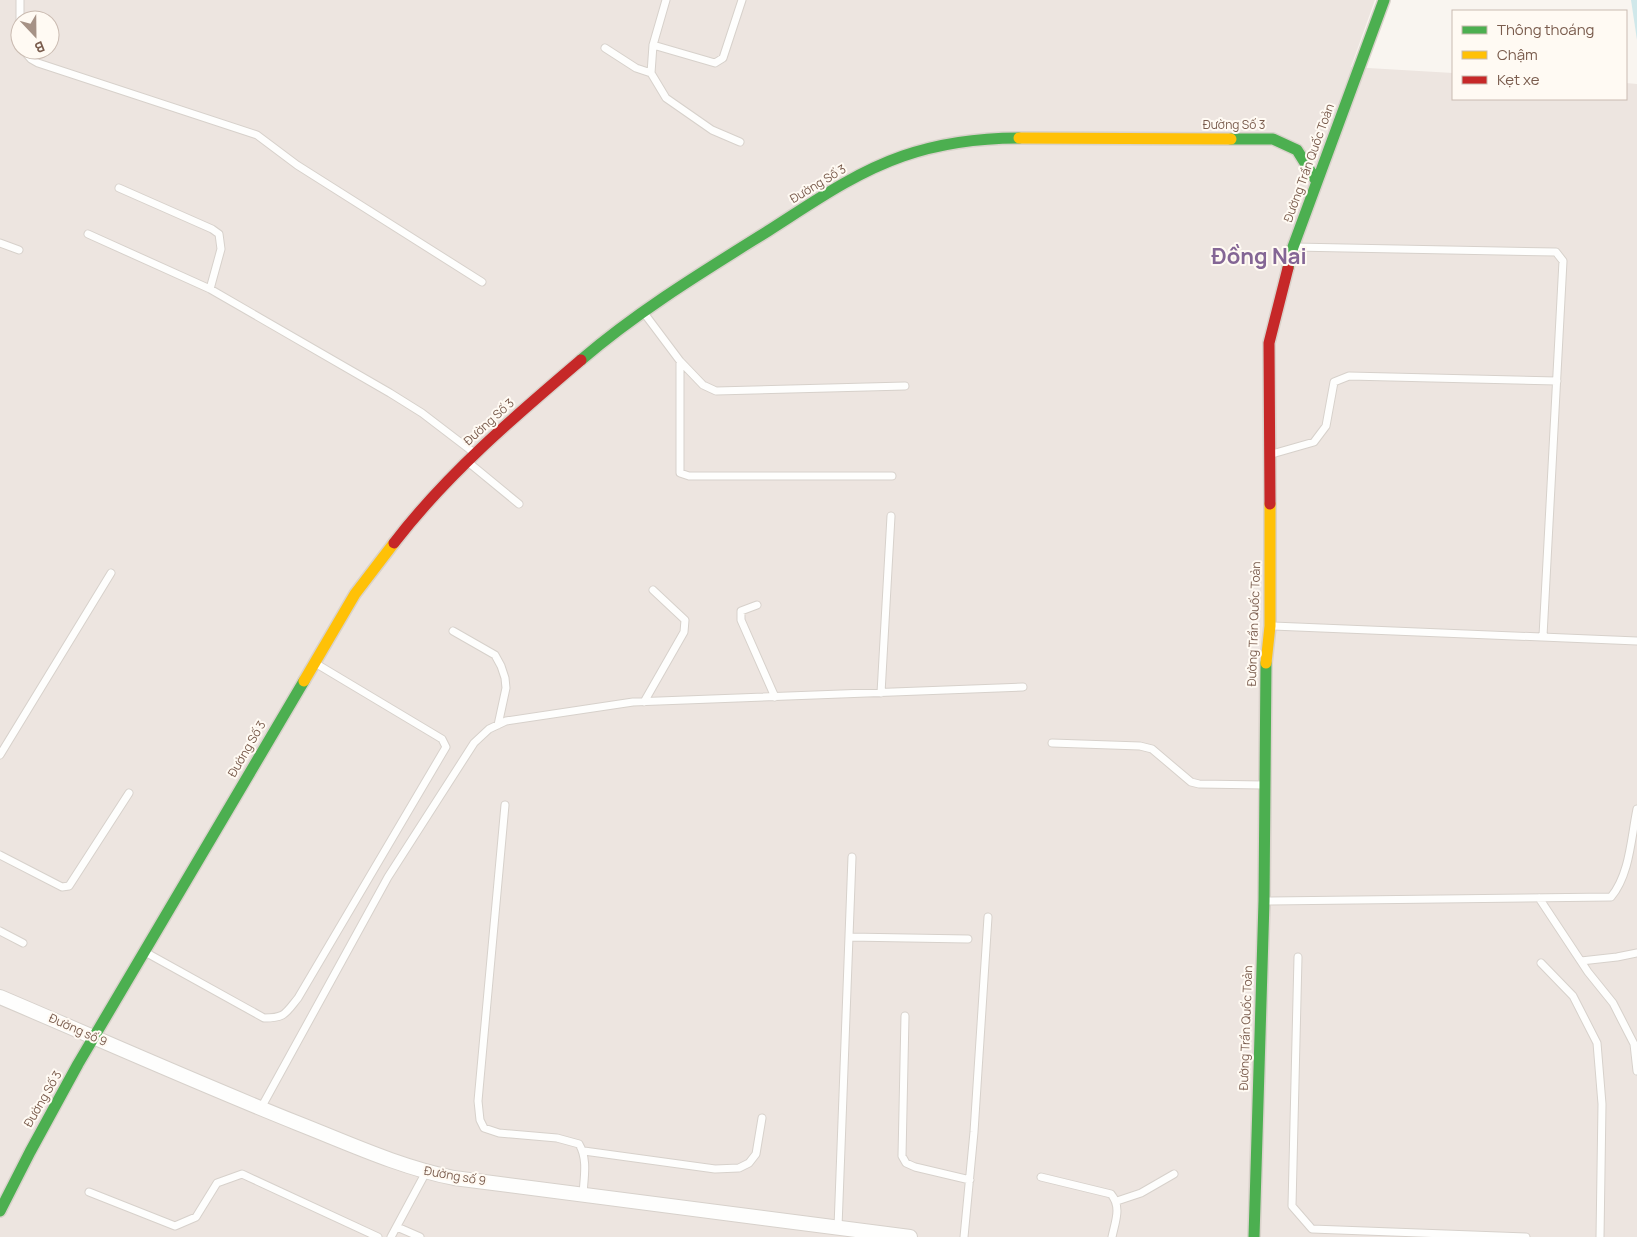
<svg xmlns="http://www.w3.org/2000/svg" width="1637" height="1237" font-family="Manrope,sans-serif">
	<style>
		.industrial { fill: #ede5e0; fill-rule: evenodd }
		.water { fill: #d0e8ea }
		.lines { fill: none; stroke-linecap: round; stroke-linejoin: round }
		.lane-casing { stroke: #d7d1cb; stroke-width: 9 }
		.street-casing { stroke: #d7d1cb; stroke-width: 16 }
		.fast-casing { stroke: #d9d2cb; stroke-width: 14 }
		.slow-casing { stroke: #d9d2cb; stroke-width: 14 }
		.jam-casing { stroke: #d9d2cb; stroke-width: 14 }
		.lane { stroke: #fefefd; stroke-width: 7 }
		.street { stroke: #fefefd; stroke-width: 14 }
		.fast { stroke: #4caf50; stroke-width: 11 }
		.slow { stroke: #ffc107; stroke-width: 11 }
		.jam { stroke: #c62828; stroke-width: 11 }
		.labels { text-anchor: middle; stroke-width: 4; stroke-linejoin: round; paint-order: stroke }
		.street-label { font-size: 12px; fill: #7a5c4d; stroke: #fffaf3 }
		.town-label { font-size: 22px; font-weight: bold; fill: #846695; stroke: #fffaf3 }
	</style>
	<rect width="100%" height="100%" fill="#f9f5f0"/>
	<path class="industrial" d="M0,0H1375L1351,67L1453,73V99H1626V83L1637,84V1237H0ZM20,20H50V50H20Z"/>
	<path class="water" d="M1631,0H1637V40Z"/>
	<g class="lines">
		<defs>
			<path id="lane" d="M20,0V41
				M666,0L653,45L651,73L666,98L712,130L740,142
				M653,45L715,63L723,58L742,0
				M605,48L636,68L651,73
				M23,50L31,59L38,63L257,135L297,165L482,282
				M119,188L212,229L219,234L221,249L210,289
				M88,234L210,289L390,393L422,413L473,452
				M0,243L19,250
				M1294,247L1556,252L1563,261L1543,636
				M644,313L680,361L703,385L716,391L905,386
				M680,361V473L689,476H892
				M1272,454L1314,442L1326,426L1334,382L1349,376L1557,381
				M468,462L519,504
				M757,605L741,611V620L775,697
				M1273,626L1637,641
				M453,631L495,655L501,666L505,678L506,688L498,725
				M881,693L891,516
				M644,702L684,632L685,620L653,590
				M1052,743L1140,746L1152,749L1191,782L1199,784L1263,785
				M0,755L111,573
				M505,805L478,1101L480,1120L484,1128L499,1133L557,1138L579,1144C588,1159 584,1177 583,1194
				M0,855L62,887L69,886L129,793
				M1539,898L1588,972L1613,1003L1634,1044L1637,1071
				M1266,901L1611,897C1630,874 1631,838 1637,809
				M0,931L23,943
				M849,937L968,939
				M145,952L264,1018C285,1018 285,1014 298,998L446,747L442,739L315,663
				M1298,957L1292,1206L1312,1229L1526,1237
				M1581,961L1617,957L1637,953
				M1541,963L1573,996L1597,1043L1602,1104L1600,1237
				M905,1016L902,1156L906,1163L915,1167L970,1180
				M261,1108L388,877L474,743L489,729L506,721L633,702L1023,687
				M584,1151L715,1169L739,1168L749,1163L756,1154L762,1118
				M1041,1177L1111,1194C1122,1207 1115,1222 1112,1237
				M89,1192L175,1226L196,1217L217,1183L242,1174L378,1237
				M1117,1201L1141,1193L1174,1174
				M397,1227L420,1237
				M838,1227L852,857
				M391,1237L426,1172
				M964,1237L974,1132L988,917"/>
			<path id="street" d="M0,997C99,1039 197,1083 297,1123C348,1143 399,1167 454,1178L910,1237"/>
			<path id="fast" d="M1231,139H1273L1297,150L1317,182
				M1288,268L1293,247L1384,0
				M581,360C638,311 704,271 768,231C812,203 854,173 903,156C941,143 979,138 1019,138
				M0,1211L30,1152L78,1064L304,681
				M1254,1237L1264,901L1266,663"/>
			<path id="slow" d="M1019,138L1231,139
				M1266,663L1270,626V504
				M304,681L355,594L394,543"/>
			<path id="jam" d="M1270,504L1269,343L1288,268
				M394,543C447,474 514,417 581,360"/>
		</defs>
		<use href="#lane" class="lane-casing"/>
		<use href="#street" class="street-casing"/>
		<use href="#fast" class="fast-casing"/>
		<use href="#slow" class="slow-casing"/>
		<use href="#jam" class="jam-casing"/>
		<use href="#lane" class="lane"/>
		<use href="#street" class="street"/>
		<use href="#fast" class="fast"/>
		<use href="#slow" class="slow"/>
		<use href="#jam" class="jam"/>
	</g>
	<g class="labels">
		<g class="street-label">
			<text x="1234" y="129">Đường Số 3</text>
			<text transform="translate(1309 163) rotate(-70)" y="4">Đường Trần Quốc Toản</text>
			<text transform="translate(818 184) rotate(-31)" y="4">Đường Số 3</text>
			<text transform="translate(489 422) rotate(-42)" y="4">Đường Số 3</text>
			<text transform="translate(1254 624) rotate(-88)" y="4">Đường Trần Quốc Toản</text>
			<text transform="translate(247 749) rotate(-60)" y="4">Đường Số 3</text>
			<text transform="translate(1246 1028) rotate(-88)" y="4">Đường Trần Quốc Toản</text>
			<text transform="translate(78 1030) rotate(24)" y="4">Đường số 9</text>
			<text transform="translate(43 1099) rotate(-60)" y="4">Đường Số 3</text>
			<text transform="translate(455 1176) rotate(10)" y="4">Đường số 9</text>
		</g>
		<g class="town-label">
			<text x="1259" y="264">Đồng Nai</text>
		</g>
	</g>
	<rect x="1452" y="10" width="175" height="90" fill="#fffaf3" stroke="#cabbb1"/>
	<rect x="1462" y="26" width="25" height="8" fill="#4caf50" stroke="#cabbb1"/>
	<text x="1497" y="35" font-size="15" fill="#7a5c4d">Thông thoáng</text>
	<rect x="1462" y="51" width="25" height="8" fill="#ffc107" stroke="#cabbb1"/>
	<text x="1497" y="60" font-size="15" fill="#7a5c4d">Chậm</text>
	<rect x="1462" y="76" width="25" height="8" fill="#c62828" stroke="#cabbb1"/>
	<text x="1497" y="85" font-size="15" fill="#7a5c4d">Kẹt xe</text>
	<g transform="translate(35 35) rotate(158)"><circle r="24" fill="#fffaf3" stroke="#cabbb1"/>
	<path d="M0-4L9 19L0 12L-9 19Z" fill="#a69286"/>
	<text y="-8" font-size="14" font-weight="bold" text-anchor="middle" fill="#7a5c4d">B</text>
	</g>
</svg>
